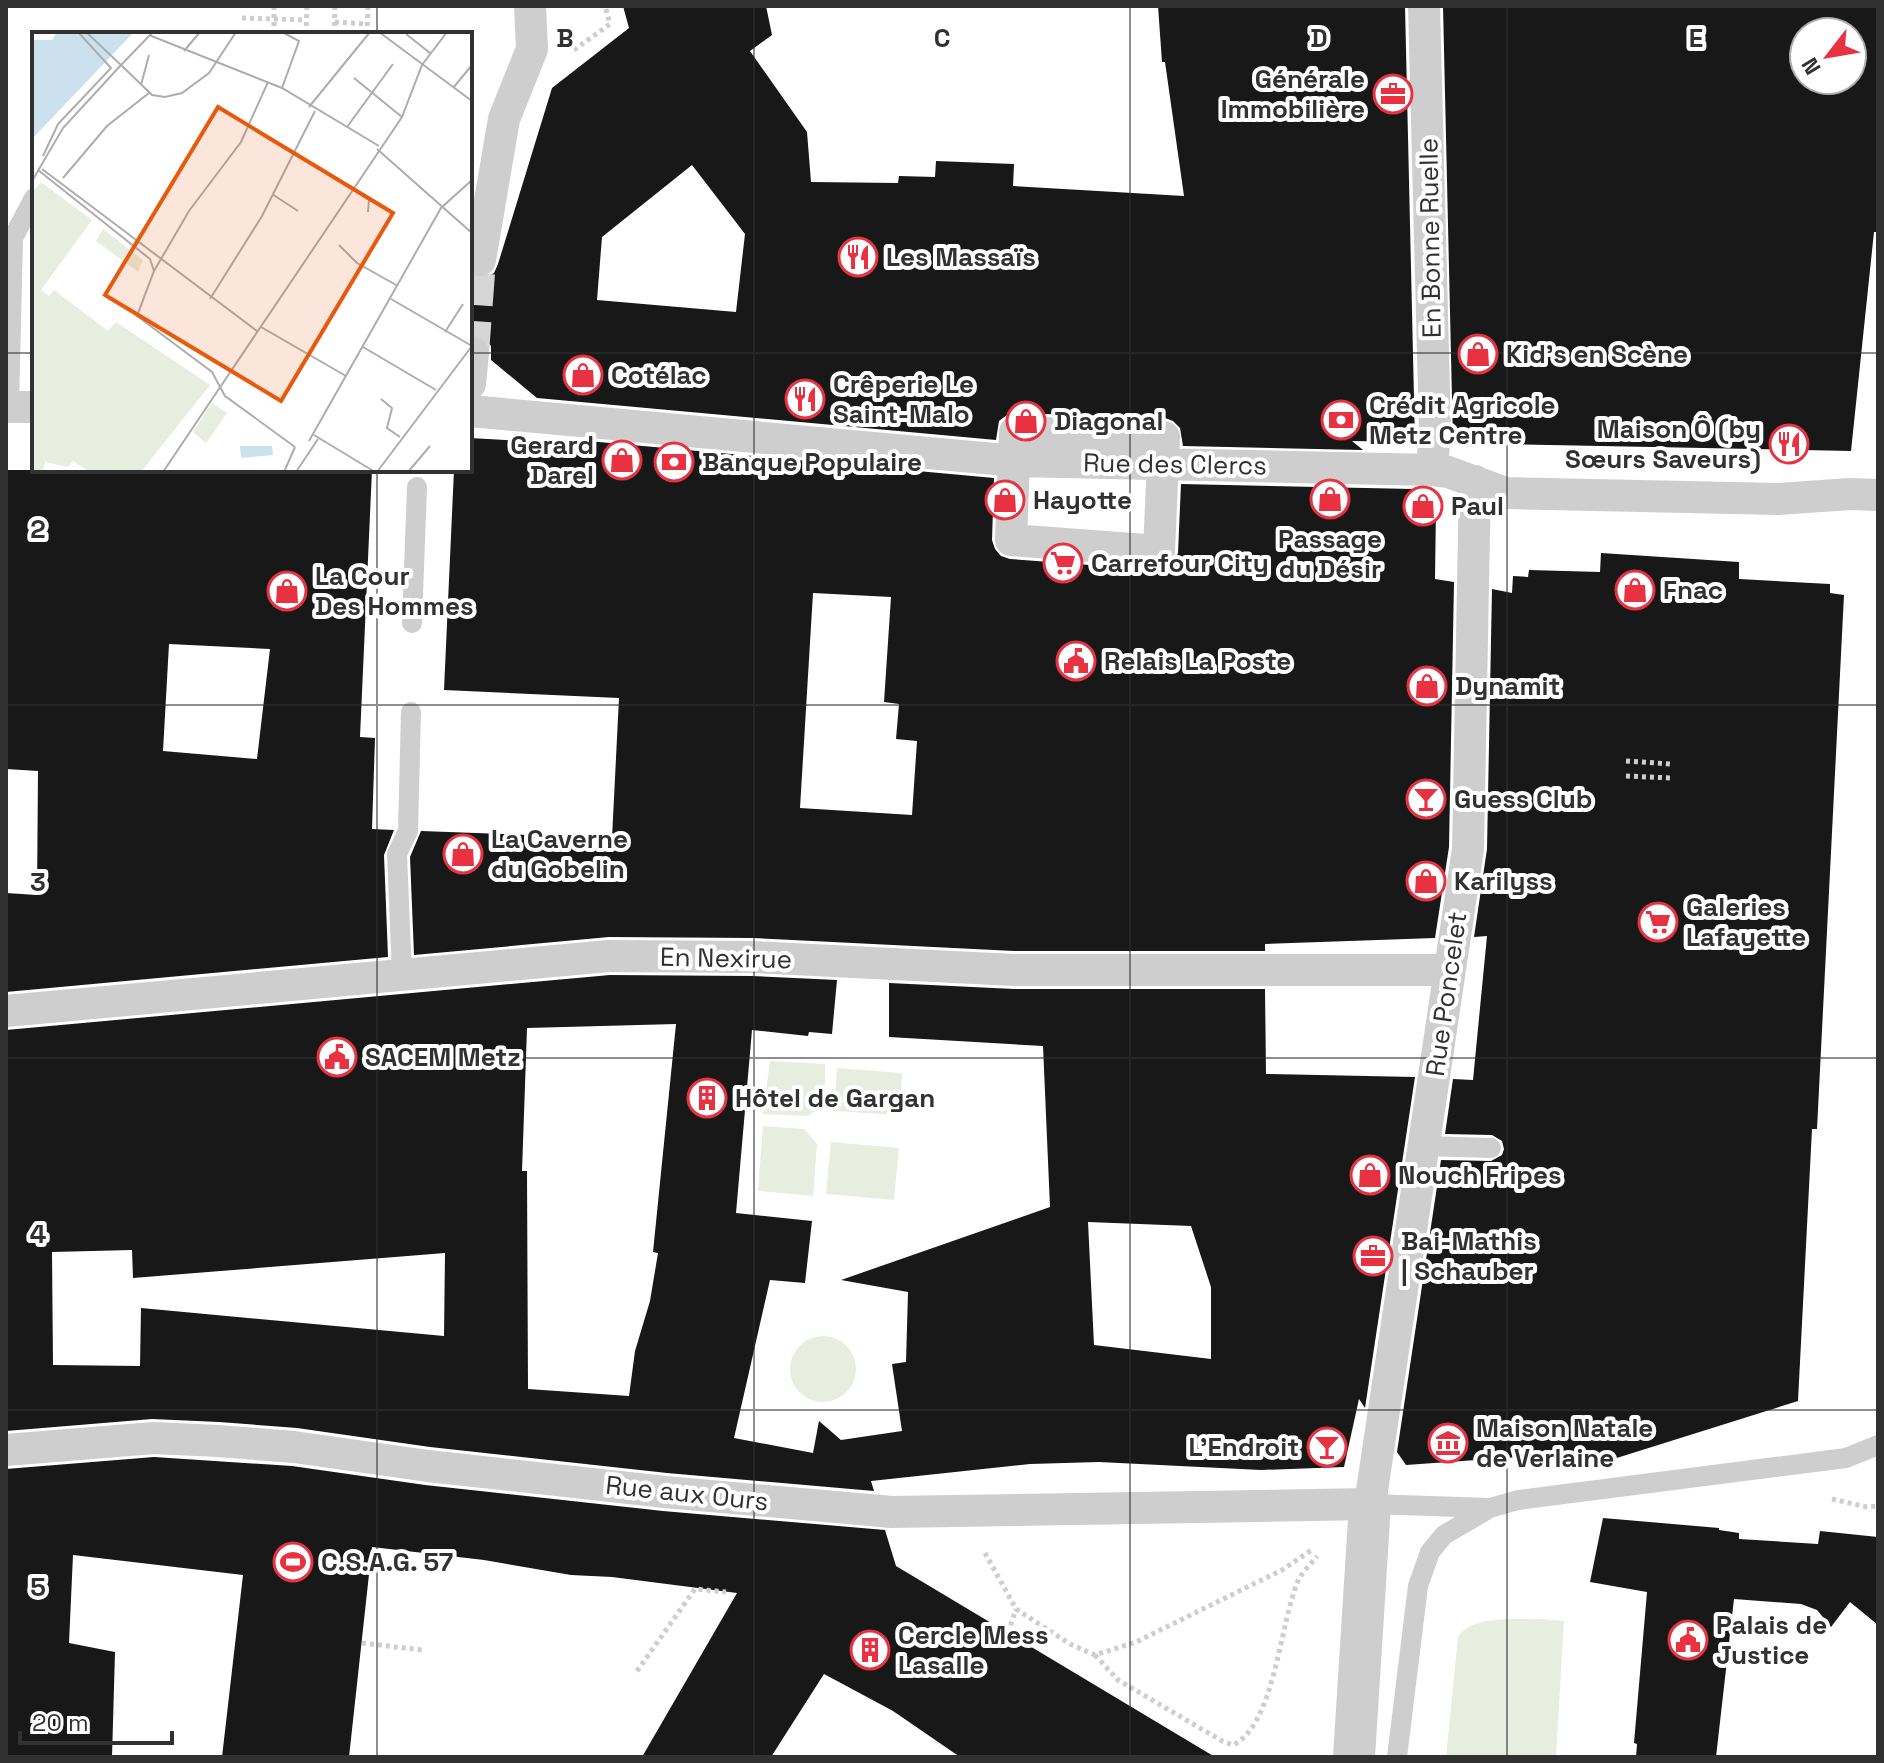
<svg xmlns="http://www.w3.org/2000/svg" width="1884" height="1763" font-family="'Space Grotesk',sans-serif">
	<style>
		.green { fill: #e7eedf }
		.building { fill: #181818; fill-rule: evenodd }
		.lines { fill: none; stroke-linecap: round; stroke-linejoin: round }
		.pedestrian-tunnel { stroke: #d6d6d6; stroke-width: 32; stroke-dasharray: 32 16; stroke-linecap: butt }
		.path { stroke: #cecece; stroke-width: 5; stroke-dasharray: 4 4; stroke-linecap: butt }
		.service { stroke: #cecece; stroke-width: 20 }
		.pedestrian { stroke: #cecece; stroke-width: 32 }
		.minor { stroke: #cecece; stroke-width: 42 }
		.grid { fill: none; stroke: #313131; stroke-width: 2; stroke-opacity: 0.55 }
		.labels { text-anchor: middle; stroke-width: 8; stroke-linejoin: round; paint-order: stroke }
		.poi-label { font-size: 26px; font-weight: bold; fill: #313131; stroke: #fff; text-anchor: start }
		.street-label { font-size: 26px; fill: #313131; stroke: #fff }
		.inset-road { fill: none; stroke: #adadad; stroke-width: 2 }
		.view { fill: #e8590c; fill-opacity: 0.15; stroke: #e8590c; stroke-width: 4 }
		.inset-edge { fill: none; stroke: #313131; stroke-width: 4 }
		.grid-label { font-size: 26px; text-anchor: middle; font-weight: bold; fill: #313131; stroke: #fff; stroke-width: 8; stroke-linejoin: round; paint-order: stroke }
	</style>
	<rect width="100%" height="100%" fill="#fff"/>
	<path class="green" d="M770,1061L825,1064V1104L808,1116L763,1114Z
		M837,1068L902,1073L900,1115L834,1111Z
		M763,1126L804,1129L817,1144L813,1196L758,1191Z
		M831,1142L899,1148L894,1200L826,1194Z
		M790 1369a33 33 0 1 1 66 0a33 33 0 1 1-66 0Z
		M1543,1619L1564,1621L1556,1757H1446L1458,1637C1473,1614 1518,1620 1543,1619Z"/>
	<path class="building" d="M623,6H766L772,35L750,51L807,132L811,182L898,183L899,176L935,177L936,161L1014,164L1013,186L1184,196L1165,62H1162L1158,6H1405L1415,442L1352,441L1363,450L1183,446L1180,428L1173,421L1165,418L1016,413L1007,415L999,421L996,440L537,398L491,360V346L485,338L470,335V276L478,279L487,277L494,273L498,264L552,88L629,28ZM692,165L745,234L736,312L597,300L602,237Z
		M1443,6H1878V213L1876,232H1874L1851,451L1453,443ZM1804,32H1852V80H1804Z
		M470,438L593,445L588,441L994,478L992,540L995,549L1001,556L1010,559L1158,570L1168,568L1174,562L1178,553L1181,484L1413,489L1436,507L1435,579L1454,582L1449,847L1435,938L1265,944V951H1014L753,938L609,937L414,955L410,857L421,831L612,838L619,698L444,690L454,470H470ZM813,593L891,597L884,702L899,704L896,739L917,741L912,815L800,808Z
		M6,470H372L360,737L375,738L372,829L394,830L384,855L388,957L6,992V893L37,895L38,771L6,769ZM169,644L270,649L257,759L163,751Z
		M1601,553L1739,562V579L1830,584V593L1844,595L1817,1129H1812L1798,1401L1588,1467L1589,1452L1406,1465L1397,1452L1441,1160L1491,1161L1502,1155L1504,1149L1502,1141L1492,1135L1445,1134L1453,1079L1473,1080L1487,936L1474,937L1487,849L1492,589L1512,593L1513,576L1528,577L1529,570L1600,572Z
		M610,975L751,976L837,980L832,1034L809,1032L808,1036L752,1030L736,1213L812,1221L805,1283L770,1280L734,1438L813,1453L819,1421L841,1440L902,1431L892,1364L906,1362L908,1292L841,1280L1050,1207L1043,1046L889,1037V983L1014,989H1265L1266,1074L1415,1077L1365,1408L1359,1399L1344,1467L1261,1470L1099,1462L1030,1464L871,1481L874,1491L667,1473L430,1447L297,1428L219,1422L152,1419L6,1431V1030ZM676,1024L653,1252L658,1253L650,1301L635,1351L629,1396L528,1389L527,1171H522L527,1028ZM1088,1222L1191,1226L1211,1287V1359L1094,1345ZM132,1250L133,1278L445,1253L444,1336L141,1308L140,1366L53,1365L52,1252Z
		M154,1457L292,1466L425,1485L663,1511L885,1530L896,1566L1215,1757H960L893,1711L824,1674L771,1757H642L737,1593L612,1577L571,1575L484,1560L372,1547L349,1757H222L243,1575L73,1555L69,1643L115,1652L112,1757H6V1469Z
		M1603,1518L1719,1528V1530L1739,1533V1539L1818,1544L1820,1531L1878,1537V1625L1850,1602L1831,1627L1817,1610L1801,1604L1734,1599L1716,1757H1636L1637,1744L1634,1743L1647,1592L1590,1582Z"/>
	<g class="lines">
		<path class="pedestrian-tunnel" d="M473,353L480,260"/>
		<path class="path" d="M242,18L306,20
			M335,22L367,24
			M274,34V6
			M306,34L307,6
			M334,34L335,6
			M367,34L368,6
			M574,50L610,24L605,6
			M1626,761L1671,764
			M1626,776L1671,778
			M1832,1499L1867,1507L1878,1506
			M985,1553L1016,1609L1070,1644L1095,1655L1136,1642L1282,1570L1313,1549
			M1008,1633L1016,1609
			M362,1643L422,1650
			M1095,1655L1118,1680L1222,1741L1233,1745C1275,1725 1280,1622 1298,1581C1302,1572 1311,1564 1317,1556
			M637,1671L695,1589L726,1592"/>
		<path class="service" d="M9,407L13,238L34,198
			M412,623L417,487
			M402,975L397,854L408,831L411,712
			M1424,1146L1491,1148
			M1370,1504L1490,1508L1518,1500L1846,1458L1878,1445
			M1397,1757L1418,1586L1430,1552L1444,1535L1490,1508"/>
		<path class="pedestrian" d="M1424,6L1435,430L1432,470
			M480,260L504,119L532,49L530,6
			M470,384L473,353
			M6,407H34
			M470,411L1016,461L1432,470L1448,472L1506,493L1778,499L1850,494L1878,495
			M1015,432L1164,437L1159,551L1011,540Z
			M6,1011L609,956L752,957L1014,970H1448
			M6,1450L154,1438L218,1441L294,1447L428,1466L665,1492L892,1512L1370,1504L1468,849L1475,481"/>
		<path class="minor" d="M1354,1757L1370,1504"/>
	</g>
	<path class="grid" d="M377,6V34M754,6V1757M1130,6V1757M1507,6V1757M6,353H34M470,353H1878M377,470V1757M6,705H1878M6,1058H1878M6,1410H1878"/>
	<defs>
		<symbol id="office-ring" viewBox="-11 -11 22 22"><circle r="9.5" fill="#fff" stroke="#e93241" stroke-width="1.5"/><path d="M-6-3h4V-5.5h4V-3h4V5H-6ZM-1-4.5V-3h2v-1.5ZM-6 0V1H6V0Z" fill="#e93241"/></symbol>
		<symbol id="restaurant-ring" viewBox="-11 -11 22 22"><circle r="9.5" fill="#fff" stroke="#e93241" stroke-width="1.5"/><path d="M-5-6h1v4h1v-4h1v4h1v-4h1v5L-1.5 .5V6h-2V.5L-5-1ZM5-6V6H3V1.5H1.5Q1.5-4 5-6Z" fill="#e93241"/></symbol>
		<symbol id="shop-ring" viewBox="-11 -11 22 22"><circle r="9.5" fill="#fff" stroke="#e93241" stroke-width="1.5"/><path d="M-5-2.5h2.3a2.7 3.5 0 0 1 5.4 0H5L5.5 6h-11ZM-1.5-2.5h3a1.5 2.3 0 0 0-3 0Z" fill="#e93241"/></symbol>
		<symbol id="bank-ring" viewBox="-11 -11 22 22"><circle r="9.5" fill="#fff" stroke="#e93241" stroke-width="1.5"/><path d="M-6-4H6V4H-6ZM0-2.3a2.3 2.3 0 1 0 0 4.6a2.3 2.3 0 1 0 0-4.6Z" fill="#e93241"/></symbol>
		<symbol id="supermarket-ring" viewBox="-11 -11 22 22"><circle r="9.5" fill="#fff" stroke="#e93241" stroke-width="1.5"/><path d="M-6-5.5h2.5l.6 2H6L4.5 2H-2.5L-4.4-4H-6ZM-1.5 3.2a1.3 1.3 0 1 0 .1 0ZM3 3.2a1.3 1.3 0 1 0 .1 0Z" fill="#e93241"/></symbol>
		<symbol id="civic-ring" viewBox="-11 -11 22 22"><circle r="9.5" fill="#fff" stroke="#e93241" stroke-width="1.5"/><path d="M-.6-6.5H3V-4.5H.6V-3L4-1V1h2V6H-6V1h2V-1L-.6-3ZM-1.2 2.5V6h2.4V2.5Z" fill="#e93241"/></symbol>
		<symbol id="bar-ring" viewBox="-11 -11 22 22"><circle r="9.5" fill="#fff" stroke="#e93241" stroke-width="1.5"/><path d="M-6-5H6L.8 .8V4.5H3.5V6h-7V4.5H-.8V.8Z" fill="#e93241"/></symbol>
		<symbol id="building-ring" viewBox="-11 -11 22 22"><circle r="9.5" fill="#fff" stroke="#e93241" stroke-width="1.5"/><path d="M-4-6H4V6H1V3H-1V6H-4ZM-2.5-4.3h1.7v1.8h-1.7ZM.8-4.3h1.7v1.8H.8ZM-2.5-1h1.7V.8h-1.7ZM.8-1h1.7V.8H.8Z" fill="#e93241"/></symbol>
		<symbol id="museum-ring" viewBox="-11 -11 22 22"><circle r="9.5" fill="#fff" stroke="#e93241" stroke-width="1.5"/><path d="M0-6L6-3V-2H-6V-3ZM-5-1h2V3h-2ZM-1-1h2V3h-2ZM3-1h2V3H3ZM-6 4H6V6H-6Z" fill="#e93241"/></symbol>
		<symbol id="stadium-ring" viewBox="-11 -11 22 22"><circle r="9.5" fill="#fff" stroke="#e93241" stroke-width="1.5"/><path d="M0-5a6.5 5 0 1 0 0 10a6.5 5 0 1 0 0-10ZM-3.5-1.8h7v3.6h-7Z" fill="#e93241"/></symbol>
	</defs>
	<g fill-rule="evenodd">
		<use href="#office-ring" x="1371" y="72" width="44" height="44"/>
		<use href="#restaurant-ring" x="836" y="235" width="44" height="44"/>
		<use href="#shop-ring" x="1456" y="332" width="44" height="44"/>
		<use href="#shop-ring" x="561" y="353" width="44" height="44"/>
		<use href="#restaurant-ring" x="783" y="377" width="44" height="44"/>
		<use href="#bank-ring" x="1319" y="398" width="44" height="44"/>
		<use href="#shop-ring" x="1004" y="399" width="44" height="44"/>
		<use href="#restaurant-ring" x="1767" y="422" width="44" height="44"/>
		<use href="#shop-ring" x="600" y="438" width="44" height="44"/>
		<use href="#bank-ring" x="652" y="440" width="44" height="44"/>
		<use href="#shop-ring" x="1308" y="477" width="44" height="44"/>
		<use href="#shop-ring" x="983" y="478" width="44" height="44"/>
		<use href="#shop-ring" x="1401" y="484" width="44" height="44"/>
		<use href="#supermarket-ring" x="1041" y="541" width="44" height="44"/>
		<use href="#shop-ring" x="1613" y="568" width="44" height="44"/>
		<use href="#shop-ring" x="265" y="569" width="44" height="44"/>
		<use href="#civic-ring" x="1054" y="639" width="44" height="44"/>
		<use href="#shop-ring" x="1405" y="664" width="44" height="44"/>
		<use href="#bar-ring" x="1404" y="777" width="44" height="44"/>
		<use href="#shop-ring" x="441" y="832" width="44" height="44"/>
		<use href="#shop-ring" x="1404" y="859" width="44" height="44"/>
		<use href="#supermarket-ring" x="1636" y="900" width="44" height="44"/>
		<use href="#civic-ring" x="315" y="1035" width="44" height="44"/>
		<use href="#building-ring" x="685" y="1076" width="44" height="44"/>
		<use href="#shop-ring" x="1348" y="1153" width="44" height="44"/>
		<use href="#office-ring" x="1351" y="1234" width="44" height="44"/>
		<use href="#museum-ring" x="1426" y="1421" width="44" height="44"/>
		<use href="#bar-ring" x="1305" y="1425" width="44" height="44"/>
		<use href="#stadium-ring" x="271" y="1540" width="44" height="44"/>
		<use href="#civic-ring" x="1666" y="1618" width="44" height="44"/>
		<use href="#building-ring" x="848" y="1628" width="44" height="44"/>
	</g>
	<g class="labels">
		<g class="poi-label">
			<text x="1365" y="88" text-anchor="end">Générale<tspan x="1365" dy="30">Immobilière</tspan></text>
			<text x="886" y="266">Les Massaïs</text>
			<text x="1506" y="363">Kid's en Scène</text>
			<text x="611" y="384">Cotélac</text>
			<text x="833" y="393">Crêperie Le<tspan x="833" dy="30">Saint-Malo</tspan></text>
			<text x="1369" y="414">Crédit Agricole<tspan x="1369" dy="30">Metz Centre</tspan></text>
			<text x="1054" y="430">Diagonal</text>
			<text x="1761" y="438" text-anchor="end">Maison Ô (by<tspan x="1761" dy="30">Sœurs Saveurs)</tspan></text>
			<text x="594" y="454" text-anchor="end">Gerard<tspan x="594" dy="30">Darel</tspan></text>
			<text x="702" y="471">Banque Populaire</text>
			<text x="1033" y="509">Hayotte</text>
			<text x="1451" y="515">Paul</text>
			<text x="1330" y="548" text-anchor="middle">Passage<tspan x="1330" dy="30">du Désir</tspan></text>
			<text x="1091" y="572">Carrefour City</text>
			<text x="315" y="585">La Cour<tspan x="315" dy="30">Des Hommes</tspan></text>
			<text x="1663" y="599">Fnac</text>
			<text x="1104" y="670">Relais La Poste</text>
			<text x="1455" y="695">Dynamit</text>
			<text x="1454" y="808">Guess Club</text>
			<text x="491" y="848">La Caverne<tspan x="491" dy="30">du Gobelin</tspan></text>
			<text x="1454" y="890">Karilyss</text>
			<text x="1686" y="916">Galeries<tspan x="1686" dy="30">Lafayette</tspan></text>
			<text x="365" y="1066">SACEM Metz</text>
			<text x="735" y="1107">Hôtel de Gargan</text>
			<text x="1398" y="1184">Nouch Fripes</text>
			<text x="1401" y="1250">Bai-Mathis<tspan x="1401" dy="30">| Schauber</tspan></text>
			<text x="1476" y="1437">Maison Natale<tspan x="1476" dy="30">de Verlaine</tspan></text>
			<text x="1299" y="1456" text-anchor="end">L'Endroit</text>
			<text x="321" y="1571">C.S.A.G. 57</text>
			<text x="1716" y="1634">Palais de<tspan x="1716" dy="30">Justice</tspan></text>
			<text x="898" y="1644">Cercle Mess<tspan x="898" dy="30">Lasalle</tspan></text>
		</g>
		<g class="street-label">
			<text transform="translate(1430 238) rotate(-91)" y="9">En Bonne Ruelle</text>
			<text transform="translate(1175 464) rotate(1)" y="9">Rue des Clercs</text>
			<text transform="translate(726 958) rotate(1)" y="9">En Nexirue</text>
			<text transform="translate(1446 994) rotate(-82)" y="9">Rue Poncelet</text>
			<text transform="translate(687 1493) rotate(6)" y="9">Rue aux Ours</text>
		</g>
	</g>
	<g transform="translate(32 32)">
		<rect width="440" height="440" fill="#fff"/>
		<path d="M9,150L60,188L9,258L17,264L22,258L76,299L84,290L178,353L109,440H58L41,429L36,435L13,430L11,440H0V161ZM71,197L111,228L106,240L64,209ZM180,371L195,381L174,411L161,400Z" fill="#e7eedf"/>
		<path d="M25,0H102L0,107V8H20ZM208,414H240L241,423L209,426Z" fill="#cce1ee"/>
		<path class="inset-road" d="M121,0L89,33L120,63L133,65L150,61L177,41L204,0M347,0L440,69M374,2L398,21M117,3L250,56L347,114M152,19L168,0M322,46L370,85M236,50L209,110L157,179L122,239L105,284L180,340L193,364L263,415M109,53L117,23M250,56L267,9L250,0M421,56L440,33M277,75L338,0M315,95L361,32M345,117L440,201M11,124L26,92L79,36L46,0M10,137L225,299M6,138L118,227L122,239M31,146L75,94L117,61M0,149L31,96L89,33L54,0M320,157L337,168L336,180M240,162L266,179M307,213L325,231L366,254M178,267L230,184L283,79M359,267L440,314M229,295L314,344M413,300L431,272M331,315L404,358M349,367L360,376L355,396L368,405M282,403L343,440M277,409L409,176L440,148M131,440L370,85L390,33L415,0M252,440L263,415M264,440L286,407M345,440L440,314M376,440L398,414"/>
		<path class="view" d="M186,75L361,181L249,369L73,263Z"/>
		<rect width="440" height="440" class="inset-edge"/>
	</g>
	<g class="grid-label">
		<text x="565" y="47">B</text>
		<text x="942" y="47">C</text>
		<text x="1319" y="47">D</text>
		<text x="1696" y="47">E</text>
		<text x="38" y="538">2</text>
		<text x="38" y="891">3</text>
		<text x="38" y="1243">4</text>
		<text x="38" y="1596">5</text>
	</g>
	<rect width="1884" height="1763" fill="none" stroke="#313131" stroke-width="16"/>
	<g transform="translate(1828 56) rotate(239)"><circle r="38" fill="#ffffff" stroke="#adadad" stroke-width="2"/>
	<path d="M0-6L14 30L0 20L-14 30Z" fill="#e93241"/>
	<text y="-12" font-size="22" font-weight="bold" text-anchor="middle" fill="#313131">N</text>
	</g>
	<path d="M20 1731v12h152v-12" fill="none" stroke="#313131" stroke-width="4"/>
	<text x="32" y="1731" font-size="24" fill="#313131" stroke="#ffffff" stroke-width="6" paint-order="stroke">20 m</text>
</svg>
